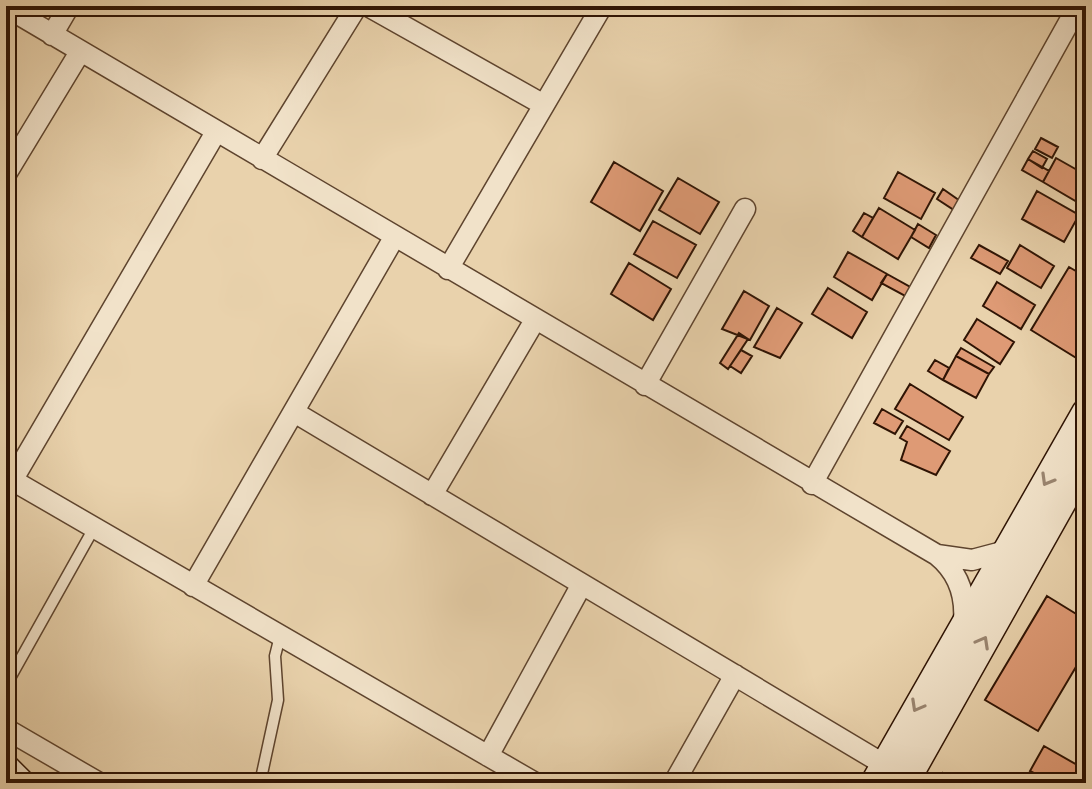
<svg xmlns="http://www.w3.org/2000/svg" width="1092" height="789" font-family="'IM FELL Double Pica',serif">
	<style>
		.building { fill: #de9a75; stroke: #2f1404; stroke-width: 2 }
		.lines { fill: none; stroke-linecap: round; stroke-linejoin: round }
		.lane-casing { stroke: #5e442e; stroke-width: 13 }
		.street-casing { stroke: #5e442e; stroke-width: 23 }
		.secondary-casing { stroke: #2f1404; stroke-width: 31 }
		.lane { stroke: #f1e2c9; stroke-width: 10 }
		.street { stroke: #f1e2c9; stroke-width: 20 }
		.secondary { stroke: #f1e2c9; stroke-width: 28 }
		.oneway { stroke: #9a8570 }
	</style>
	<rect width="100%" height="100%" fill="#e9d2ac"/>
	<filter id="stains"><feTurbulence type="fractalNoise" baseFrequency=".0025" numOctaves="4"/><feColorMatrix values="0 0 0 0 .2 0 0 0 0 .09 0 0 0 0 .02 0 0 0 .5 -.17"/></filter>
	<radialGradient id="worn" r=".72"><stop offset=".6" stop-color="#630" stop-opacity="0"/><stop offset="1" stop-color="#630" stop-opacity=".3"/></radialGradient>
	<path class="building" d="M1041,138L1058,147L1052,158L1035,149Z
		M1033,151L1047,159L1042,168L1028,159Z
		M1056,158L1086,175L1084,206L1043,182Z
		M1028,159L1049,171L1043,182L1022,170Z
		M614,162L663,191L640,231L591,202Z
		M898,172L935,193L921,219L884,198Z
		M678,178L719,202L700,234L659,210Z
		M943,189L963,203L957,212L937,199Z
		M1037,191L1079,215L1064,242L1022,219Z
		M879,208L915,230L898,259L862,237Z
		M864,213L873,218L862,237L853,231Z
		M653,221L696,245L677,278L634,254Z
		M918,224L936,235L929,248L911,237Z
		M979,245L1008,261L1000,274L971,258Z
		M1020,245L1054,266L1041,288L1007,268Z
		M848,252L887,274L872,300L834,277Z
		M629,263L671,289L653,320L611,294Z
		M1069,267L1086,277V364L1031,330Z
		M887,274L912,288L907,297L881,283Z
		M997,282L1035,305L1021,329L983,306Z
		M828,288L867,312L852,338L812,314Z
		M744,291L769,306L750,340L722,329Z
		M777,308L802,323L780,358L754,347Z
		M977,319L1014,342L1000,364L964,340Z
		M739,333L748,339L728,369L720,363Z
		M961,348L994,367L989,374L956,356Z
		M741,350L752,356L741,373L730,366Z
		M956,356L989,374L976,398L943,380Z
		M935,360L949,368L943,380L928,371Z
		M910,384L963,417L949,440L895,409Z
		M882,409L903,421L895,434L874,423Z
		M907,426L950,451L936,475L901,460L907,442L900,438Z
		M1047,596L1086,620V650L1038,731L985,700Z
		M1044,746L1086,770V783H1052L1030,771Z
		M943,773L961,783H938Z"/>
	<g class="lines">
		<defs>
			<path id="lane" d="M10,678L94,528
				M260,783L278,700L275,656L280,636"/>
			<path id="street" d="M368,6L544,105
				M6,7L937,555C958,572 966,594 964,621
				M52,35L69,6
				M262,159L357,6
				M6,174L80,52
				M448,269L602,6
				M645,385L745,209
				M294,412L885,765
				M12,480L535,783
				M812,484L1078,6
				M6,491L216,132
				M432,495L535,320
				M937,555L972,560L1006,551
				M193,586L395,236
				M6,729L99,783
				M488,756L582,584
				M674,783L735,675"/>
			<path id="secondary" d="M6,769L20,783
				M875,783L1086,413
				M904,783L1086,459"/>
		</defs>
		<use href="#lane" class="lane-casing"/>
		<use href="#street" class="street-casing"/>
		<use href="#secondary" class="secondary-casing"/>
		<use href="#lane" class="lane"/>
		<use href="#street" class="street"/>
		<use href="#secondary" class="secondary"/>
	</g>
	<defs><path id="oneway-chevron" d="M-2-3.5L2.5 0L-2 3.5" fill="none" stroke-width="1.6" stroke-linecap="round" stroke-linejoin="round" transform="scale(2)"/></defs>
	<g class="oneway">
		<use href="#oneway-chevron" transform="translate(1047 480) rotate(120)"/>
		<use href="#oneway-chevron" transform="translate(983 642) rotate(-61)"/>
		<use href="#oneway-chevron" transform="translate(917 706) rotate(119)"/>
	</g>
	<rect width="1092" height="789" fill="none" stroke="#e9d2ac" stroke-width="32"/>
	<rect x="8" y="8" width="1076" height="773" fill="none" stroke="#2f1404" stroke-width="4"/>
	<rect x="16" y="16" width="1060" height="757" fill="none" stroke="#2f1404" stroke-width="2"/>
	<rect width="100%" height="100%" filter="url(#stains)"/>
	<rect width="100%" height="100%" fill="url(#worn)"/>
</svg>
